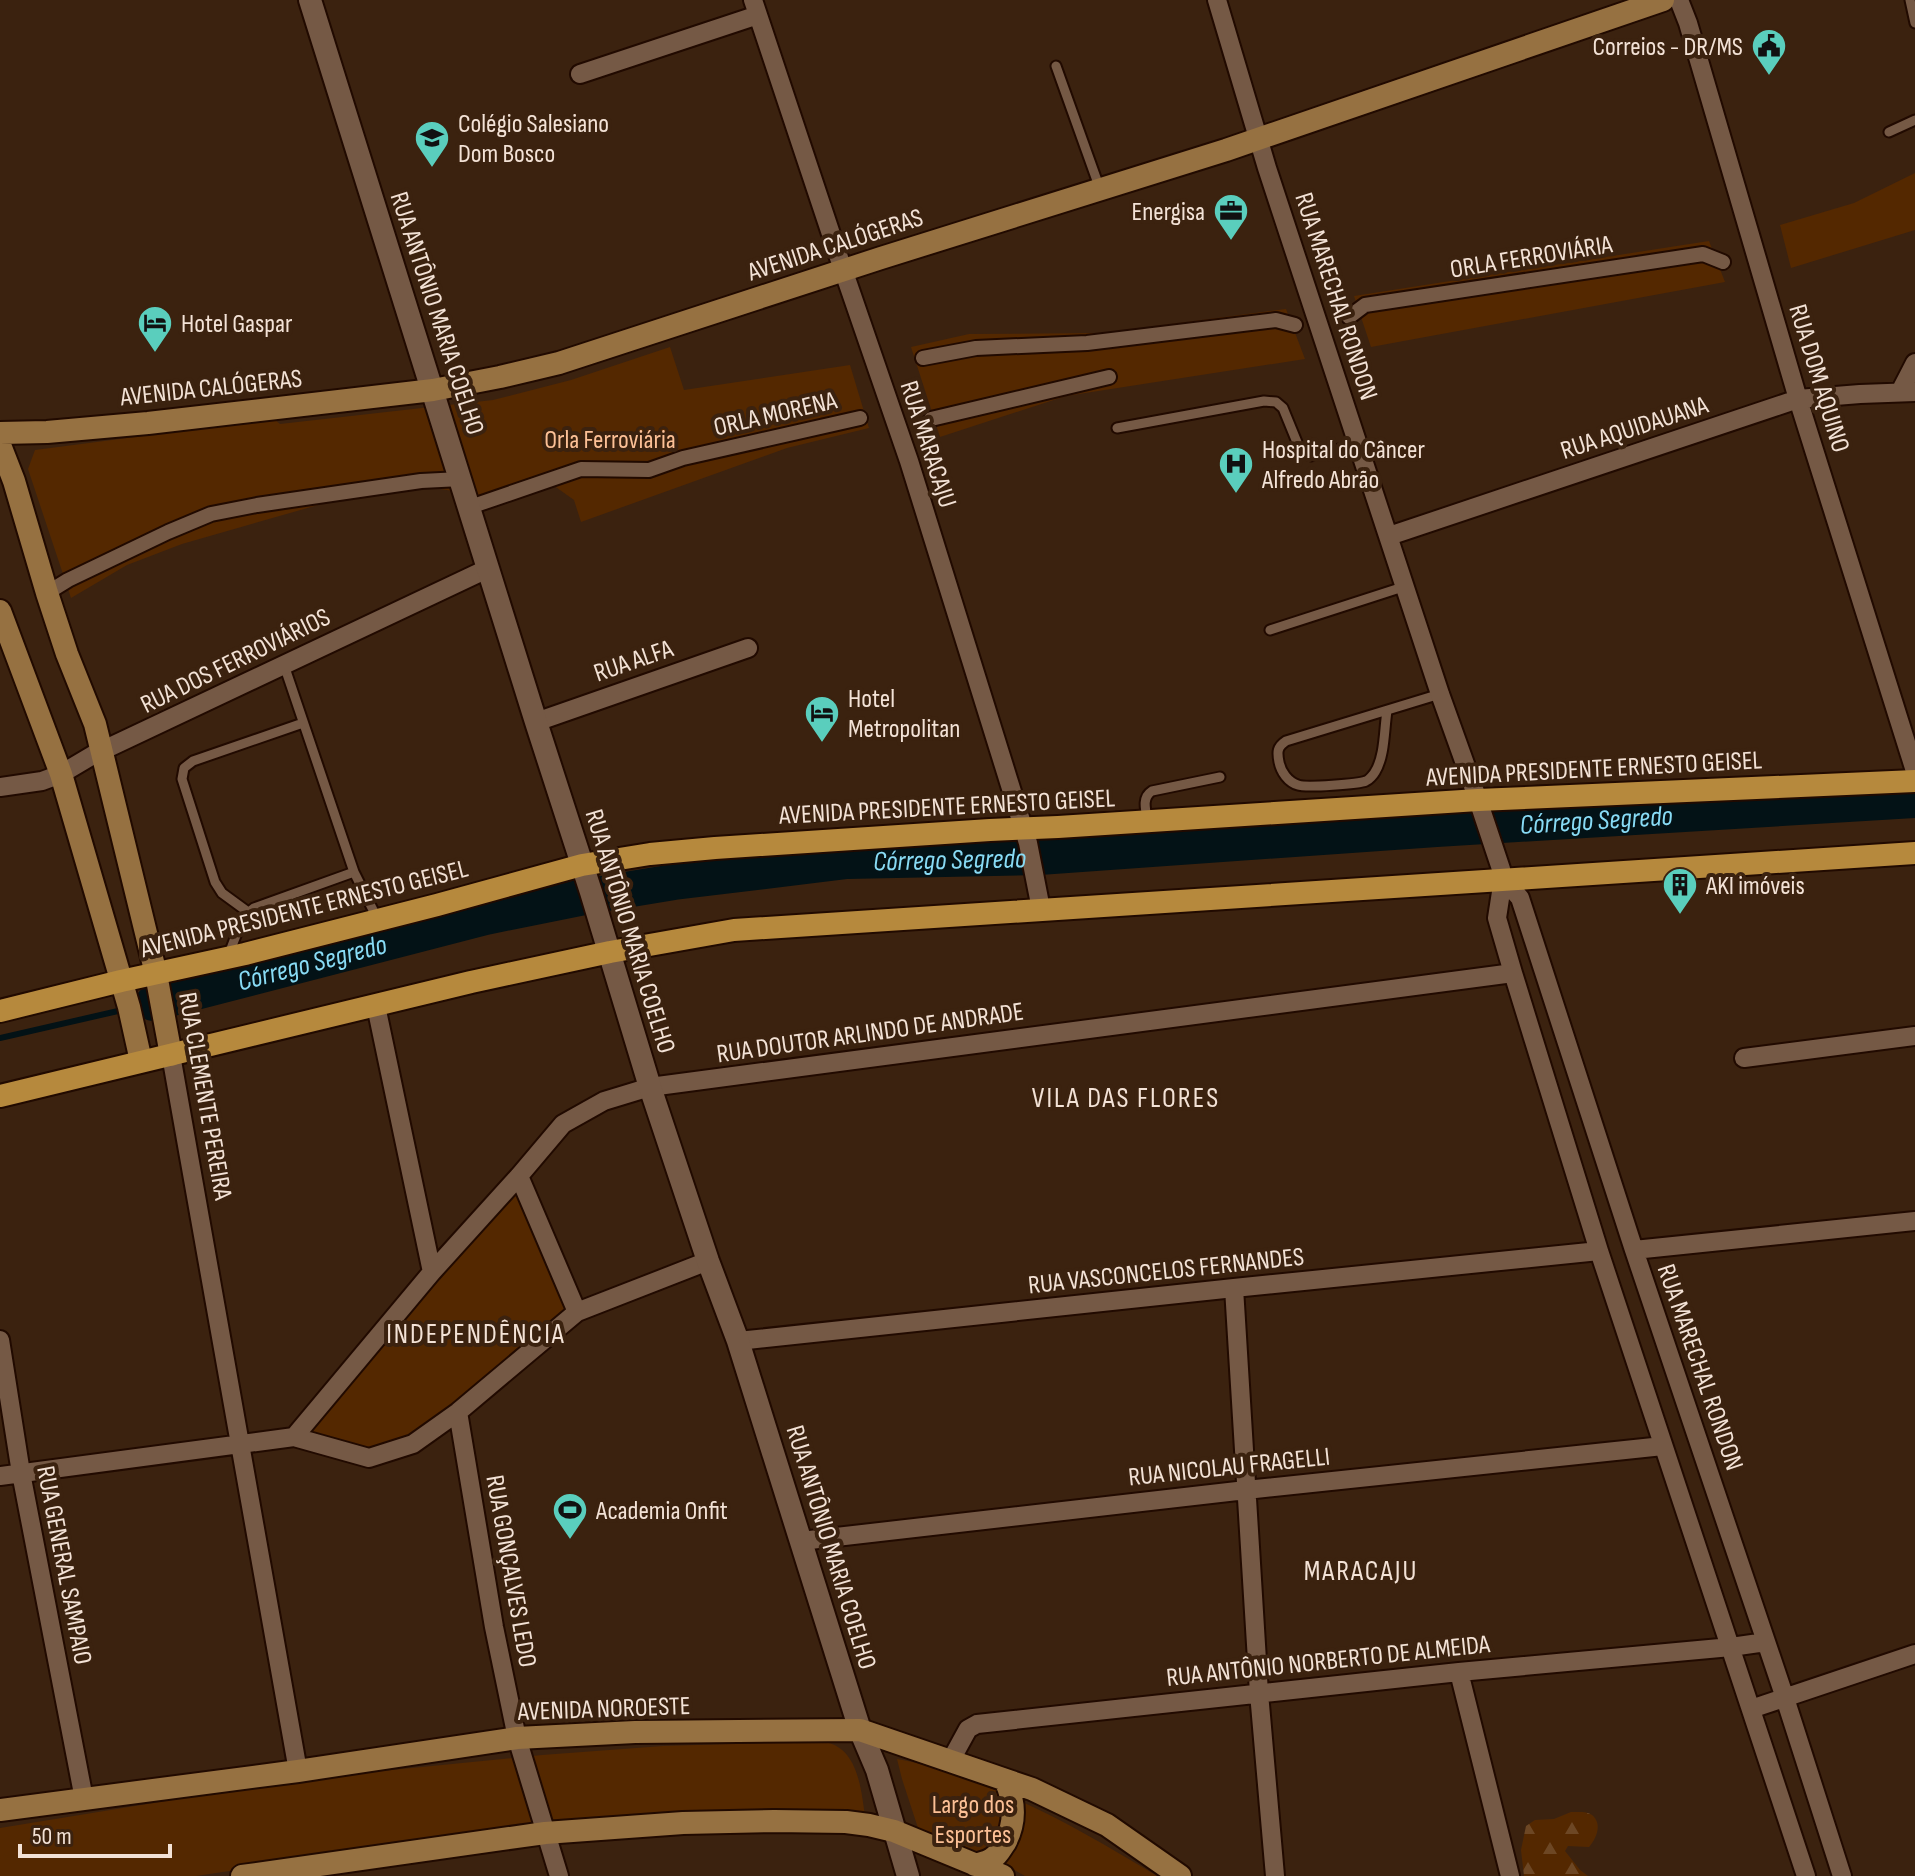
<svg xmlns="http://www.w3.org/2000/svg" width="1915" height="1876" font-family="'Sofia Sans Condensed',sans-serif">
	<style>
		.forest { fill: url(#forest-firs) }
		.park { fill: #542800 }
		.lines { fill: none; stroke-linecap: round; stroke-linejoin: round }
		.stream { stroke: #031216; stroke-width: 6 }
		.river { stroke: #031216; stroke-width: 36 }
		.service-casing { stroke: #210a00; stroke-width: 13 }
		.pedestrian-casing { stroke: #210a00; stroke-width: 18 }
		.minor-casing { stroke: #210a00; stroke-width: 22 }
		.tertiary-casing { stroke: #210a00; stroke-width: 26 }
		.secondary-casing { stroke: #210a00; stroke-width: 26 }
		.primary-casing { stroke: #210a00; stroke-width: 26 }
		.service { stroke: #755945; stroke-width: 9 }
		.pedestrian { stroke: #755945; stroke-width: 14 }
		.minor { stroke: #755945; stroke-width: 18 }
		.tertiary { stroke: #755945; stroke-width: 22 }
		.secondary { stroke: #967141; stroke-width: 22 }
		.primary { stroke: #b6893d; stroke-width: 22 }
		.labels { text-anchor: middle; stroke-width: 8; stroke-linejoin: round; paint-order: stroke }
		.poi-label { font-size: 26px; fill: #f3e2d6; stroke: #3b220f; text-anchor: start }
		.street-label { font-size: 26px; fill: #f3e2d6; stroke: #3b220f }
		.park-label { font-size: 26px; fill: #fcc096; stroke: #3b220f }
		.water-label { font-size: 28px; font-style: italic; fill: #88dbf5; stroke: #3b220f }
		.neighbourhood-label { font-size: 28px; letter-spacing: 2px; fill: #f3e2d6; stroke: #3b220f }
	</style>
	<defs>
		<pattern id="forest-firs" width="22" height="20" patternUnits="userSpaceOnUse" patternTransform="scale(2)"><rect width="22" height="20" fill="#542800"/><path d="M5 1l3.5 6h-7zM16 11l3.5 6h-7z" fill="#6d4724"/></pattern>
	</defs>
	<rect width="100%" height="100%" fill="#3b220f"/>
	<path class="forest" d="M1571,1812C1578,1812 1587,1811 1592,1815C1603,1824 1596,1839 1589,1847L1568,1846L1565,1851L1580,1870L1588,1876H1524L1521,1850L1526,1826L1535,1820L1554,1819Z"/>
	<path class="park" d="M1915,173V230L1791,268L1780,225L1854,203Z
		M1709,241L1725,282L1371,347L1354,296Z
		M1286,309L1305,359L1066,396L940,437L911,347L969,334L1104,333Z
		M670,347L684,390L850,365L869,428L787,448L581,522L574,500L553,485L506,500L423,486L325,503L182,544L127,565L71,598L28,469L35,450L274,419L280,424L493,400L571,380Z
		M519,1176L577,1312L458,1412L369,1458L294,1437Z
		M799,1742C807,1742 816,1741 825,1742C858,1748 861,1789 865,1816L831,1812L770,1810L685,1811L522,1827L196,1876H0V1828L301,1779L542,1755L663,1746Z
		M897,1759C923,1763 945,1772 969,1780C1036,1804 1096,1839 1157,1876H1025L1007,1866L947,1845L918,1828L902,1779Z"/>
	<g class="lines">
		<path class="stream" d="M0,1038L153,1003"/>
		<path class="river" id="s1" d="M153,1003L485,917L589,896L674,882L847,861L1039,857L1436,829L1915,800"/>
		<defs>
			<path id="service" d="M1910,0L1915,23
				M1056,66L1100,189
				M1889,132L1915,120
				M1117,428L1264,401L1276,402L1283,408L1301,452L1311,456L1359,444
				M1270,630L1406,586
				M284,665L354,872L378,920
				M1387,711C1384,730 1385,756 1375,772C1374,774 1369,780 1366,781C1359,784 1306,788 1298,785C1288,782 1281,772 1279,762C1277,752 1277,747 1286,741L1440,694
				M1148,822C1146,811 1141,798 1152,791L1220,777
				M248,912L222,893L215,882L182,779L184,768L193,761L303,723
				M228,956C235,940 240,918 254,908L354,872"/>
			<path id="pedestrian" d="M1349,317L1365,305L1703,254L1723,262
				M923,358L976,348L1087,343L1276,320L1295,325
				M931,419L1109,377
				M470,507L581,469L649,470L683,458L860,418
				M47,593L68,580L168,532L211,514L257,505L421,481L461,479"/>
			<path id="minor" d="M753,0L836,249L909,461L1028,843L1041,909
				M1217,0L1267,168L1440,694L1478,800L1501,869L1503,879L1497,918L1513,973L1599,1251L1806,1876
				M1679,0L1688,23L1798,399L1915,771
				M580,74L758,15
				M1900,392L1915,363
				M1389,536L1798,399L1860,394L1915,392
				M536,722L748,648
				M0,787L42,781L61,774L93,755L489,568
				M1503,879L1520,898L1634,1250L1785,1698L1842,1876
				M376,1006L432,1272
				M171,1055L298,1771
				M1744,1058L1915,1036
				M519,1176L577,1312
				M1634,1250L1915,1221
				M1234,1288L1259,1693L1275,1876
				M0,1340L21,1473L84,1799
				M738,1341L1234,1288L1599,1251
				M458,1412L494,1627L517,1738L559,1876
				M294,1437L369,1458L413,1444L458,1412L577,1312L708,1261
				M0,1476L294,1437L432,1272L519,1176L563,1124L604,1101L650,1087L1513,973
				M801,1541L1246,1490L1663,1446
				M1459,1672L1510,1876
				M1751,1709L1915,1654
				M951,1760L968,1729L977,1724L1459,1672L1731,1647L1766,1642"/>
			<path id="tertiary" d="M310,0L536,722L591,892L650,1087L708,1261L738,1341L860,1730L877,1770L908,1876"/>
			<path id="secondary" d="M0,433L47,432L148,423L433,390L500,377L559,363L881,258L1226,150L1663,0
				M0,445L14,481L47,593L67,654L95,724L156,974L171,1055
				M0,611L61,774L129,1007L141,1061
				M0,1810L298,1771L517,1738L635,1732L860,1730L1032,1789L1107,1825L1180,1876
				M975,1865C981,1863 988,1862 993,1858C999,1854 1001,1848 1005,1843C1016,1822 1015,1801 1005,1780
				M242,1876L545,1833L683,1823L774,1821L846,1822L869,1825L894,1831L1003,1876"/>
			<path id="primary" d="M0,1011L121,981L245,954L437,905L582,865L650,854L715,848L990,830L1058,827L1478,800L1915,781
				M0,1096L471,982L610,952L734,930L1915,853"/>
		</defs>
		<use href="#service" class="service-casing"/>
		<use href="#pedestrian" class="pedestrian-casing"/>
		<use href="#minor" class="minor-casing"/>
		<use href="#tertiary" class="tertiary-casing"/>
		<use href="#secondary" class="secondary-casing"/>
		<use href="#primary" class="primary-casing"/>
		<use href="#service" class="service"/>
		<use href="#pedestrian" class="pedestrian"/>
		<use href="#minor" class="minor"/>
		<use href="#tertiary" class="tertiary"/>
		<use href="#secondary" class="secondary"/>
		<use href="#primary" class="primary"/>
	</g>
	<defs>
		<symbol id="civic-pin" viewBox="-11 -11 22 30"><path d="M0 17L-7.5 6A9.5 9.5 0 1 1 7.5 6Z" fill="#5acebd" stroke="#3b220f"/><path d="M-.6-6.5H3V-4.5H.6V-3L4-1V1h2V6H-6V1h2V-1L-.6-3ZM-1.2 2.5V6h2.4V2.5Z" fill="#111"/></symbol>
		<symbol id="school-pin" viewBox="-11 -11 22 30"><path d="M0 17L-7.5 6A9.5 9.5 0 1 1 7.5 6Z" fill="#5acebd" stroke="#3b220f"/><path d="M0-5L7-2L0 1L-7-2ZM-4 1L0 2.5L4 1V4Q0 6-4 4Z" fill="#111"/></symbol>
		<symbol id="office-pin" viewBox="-11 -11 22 30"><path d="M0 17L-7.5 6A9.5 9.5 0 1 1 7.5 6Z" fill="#5acebd" stroke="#3b220f"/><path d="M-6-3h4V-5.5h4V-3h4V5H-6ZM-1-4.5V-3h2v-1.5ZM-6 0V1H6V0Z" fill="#111"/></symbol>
		<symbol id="hotel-pin" viewBox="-11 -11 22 30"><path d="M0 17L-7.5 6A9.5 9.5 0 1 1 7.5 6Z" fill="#5acebd" stroke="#3b220f"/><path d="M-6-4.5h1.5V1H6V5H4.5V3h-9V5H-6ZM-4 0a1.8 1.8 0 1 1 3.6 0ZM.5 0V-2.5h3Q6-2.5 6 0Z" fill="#111"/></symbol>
		<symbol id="hospital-pin" viewBox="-11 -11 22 30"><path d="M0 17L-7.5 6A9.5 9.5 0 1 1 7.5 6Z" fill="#5acebd" stroke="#3b220f"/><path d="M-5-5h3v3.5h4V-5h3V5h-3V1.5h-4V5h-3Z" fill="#111"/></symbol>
		<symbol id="building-pin" viewBox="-11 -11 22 30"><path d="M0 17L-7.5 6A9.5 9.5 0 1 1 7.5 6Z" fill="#5acebd" stroke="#3b220f"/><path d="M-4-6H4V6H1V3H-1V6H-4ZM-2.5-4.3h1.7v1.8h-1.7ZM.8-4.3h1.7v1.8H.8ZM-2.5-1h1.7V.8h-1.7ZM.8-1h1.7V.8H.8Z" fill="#111"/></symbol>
		<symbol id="stadium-pin" viewBox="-11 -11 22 30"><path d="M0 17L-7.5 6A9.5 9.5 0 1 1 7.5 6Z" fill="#5acebd" stroke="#3b220f"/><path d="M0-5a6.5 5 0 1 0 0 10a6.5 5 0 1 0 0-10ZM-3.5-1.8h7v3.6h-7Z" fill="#111"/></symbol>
	</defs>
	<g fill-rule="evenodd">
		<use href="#civic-pin" x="1749" y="26" width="40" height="54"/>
		<use href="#school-pin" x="412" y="118" width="40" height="54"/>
		<use href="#office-pin" x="1211" y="191" width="40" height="54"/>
		<use href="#hotel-pin" x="135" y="303" width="40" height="54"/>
		<use href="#hospital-pin" x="1216" y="444" width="40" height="54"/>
		<use href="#hotel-pin" x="802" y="693" width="40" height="54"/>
		<use href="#building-pin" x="1660" y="865" width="40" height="54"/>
		<use href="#stadium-pin" x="550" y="1490" width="40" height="54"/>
	</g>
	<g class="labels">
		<g class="poi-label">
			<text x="1743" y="55" text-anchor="end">Correios - DR/MS</text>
			<text x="458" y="132">Colégio Salesiano<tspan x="458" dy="30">Dom Bosco</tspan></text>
			<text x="1205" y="220" text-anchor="end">Energisa</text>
			<text x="181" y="332">Hotel Gaspar</text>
			<text x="1262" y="458">Hospital do Câncer<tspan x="1262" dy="30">Alfredo Abrão</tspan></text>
			<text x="848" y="707">Hotel<tspan x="848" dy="30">Metropolitan</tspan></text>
			<text x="1706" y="894">AKI imóveis</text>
			<text x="596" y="1519">Academia Onfit</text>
		</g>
		<g class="street-label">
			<text transform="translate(835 244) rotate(-18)" y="9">AVENIDA CALÓGERAS</text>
			<text transform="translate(1531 256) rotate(-9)" y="9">ORLA FERROVIÁRIA</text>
			<text transform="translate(1337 296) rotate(72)" y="9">RUA MARECHAL RONDON</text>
			<text transform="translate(438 313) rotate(72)" y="9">RUA ANTÔNIO MARIA COELHO</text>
			<text transform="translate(1820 378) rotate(73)" y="9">RUA DOM AQUINO</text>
			<text transform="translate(211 387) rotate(-6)" y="9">AVENIDA CALÓGERAS</text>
			<text transform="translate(775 413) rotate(-13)" y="9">ORLA MORENA</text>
			<text transform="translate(1634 427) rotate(-18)" y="9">RUA AQUIDAUANA</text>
			<text transform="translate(929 444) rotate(72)" y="9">RUA MARACAJU</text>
			<text transform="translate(235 660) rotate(-26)" y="9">RUA DOS FERROVIÁRIOS</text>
			<text transform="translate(633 660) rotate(-19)" y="9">RUA ALFA</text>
			<text transform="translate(1594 768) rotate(-3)" y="9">AVENIDA PRESIDENTE ERNESTO GEISEL</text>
			<text transform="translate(947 806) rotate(-3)" y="9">AVENIDA PRESIDENTE ERNESTO GEISEL</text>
			<text transform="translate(304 908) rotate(-14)" y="9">AVENIDA PRESIDENTE ERNESTO GEISEL</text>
			<text transform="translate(631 931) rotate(73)" y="9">RUA ANTÔNIO MARIA COELHO</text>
			<text transform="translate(870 1032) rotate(-8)" y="9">RUA DOUTOR ARLINDO DE ANDRADE</text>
			<text transform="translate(206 1096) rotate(80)" y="9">RUA CLEMENTE PEREIRA</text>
			<text transform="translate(1166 1270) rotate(-6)" y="9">RUA VASCONCELOS FERNANDES</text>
			<text transform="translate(1701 1367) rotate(71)" y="9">RUA MARECHAL RONDON</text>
			<text transform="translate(1229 1466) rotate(-6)" y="9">RUA NICOLAU FRAGELLI</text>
			<text transform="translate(832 1547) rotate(73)" y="9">RUA ANTÔNIO MARIA COELHO</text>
			<text transform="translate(65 1565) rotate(79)" y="9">RUA GENERAL SAMPAIO</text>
			<text transform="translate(512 1571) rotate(80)" y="9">RUA GONÇALVES LEDO</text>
			<text transform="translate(1328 1660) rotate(-6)" y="9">RUA ANTÔNIO NORBERTO DE ALMEIDA</text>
			<text transform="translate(604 1708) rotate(-2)" y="9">AVENIDA NOROESTE</text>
		</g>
		<g class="park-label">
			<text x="610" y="448">Orla Ferroviária</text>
			<text x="973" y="1813">Largo dos<tspan x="973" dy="30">Esportes</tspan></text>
		</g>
		<g class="water-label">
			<text dy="10" stroke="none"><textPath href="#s1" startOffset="1460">Córrego Segredo</textPath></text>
			<text dy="10" stroke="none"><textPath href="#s1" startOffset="812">Córrego Segredo</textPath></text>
			<text dy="10" stroke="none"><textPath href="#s1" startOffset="164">Córrego Segredo</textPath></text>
		</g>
		<g class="neighbourhood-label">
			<text x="1126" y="1107">VILA DAS FLORES</text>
			<text x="476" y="1343">INDEPENDÊNCIA</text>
			<text x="1361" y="1580">MARACAJU</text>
		</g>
	</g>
	<path d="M20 1844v12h150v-12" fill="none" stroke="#f3e2d6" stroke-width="4"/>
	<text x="32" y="1844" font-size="24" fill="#f3e2d6" stroke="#3b220f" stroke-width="6" paint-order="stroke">50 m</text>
</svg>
